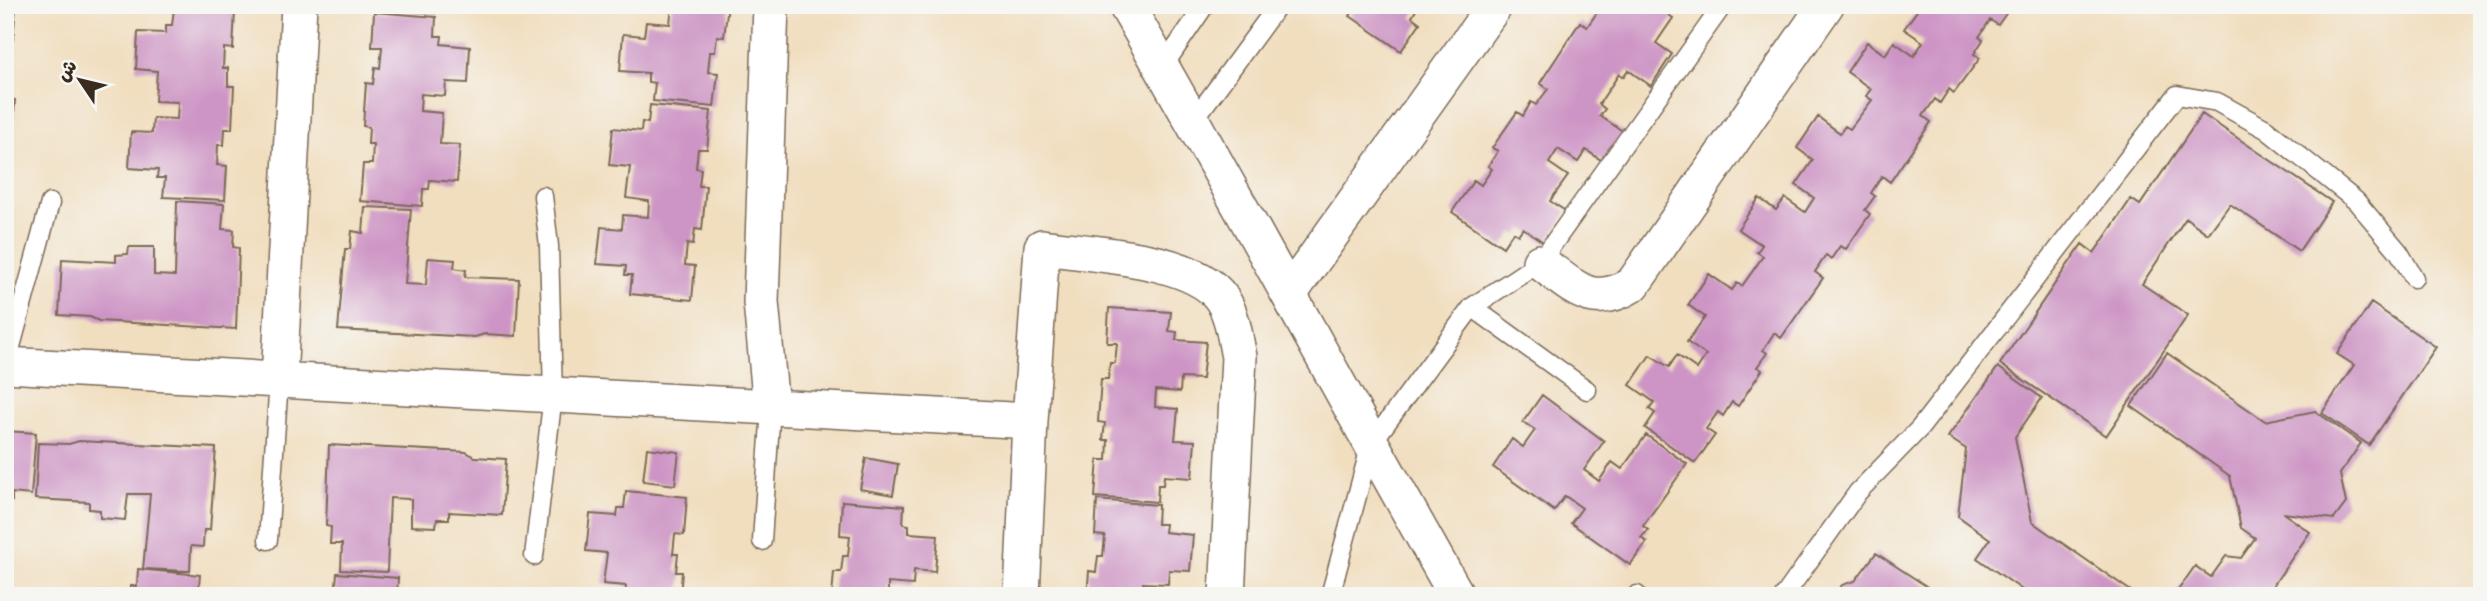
<svg xmlns="http://www.w3.org/2000/svg" width="2487" height="601" font-family="Mali,'Playpen Sans Arabic',sans-serif">
	<style>
		.building { fill: #cd95c5 }
		.lines { fill: none; stroke-linecap: round; stroke-linejoin: round }
		.lane-casing { stroke: #7b6956; stroke-width: 21 }
		.street-casing { stroke: #7b6956; stroke-width: 38 }
		.lane { stroke: #fff; stroke-width: 18 }
		.street { stroke: #fff; stroke-width: 35 }
	</style>
	<rect width="100%" height="100%" fill="#f6f6f2"/>
	<filter id="ink" filterUnits="userSpaceOnUse"><feTurbulence type="fractalNoise" baseFrequency=".0143" numOctaves="2"/><feDisplacementMap in="SourceGraphic" scale="14" xChannelSelector="R" yChannelSelector="G"/><feConvolveMatrix kernelMatrix="1 2 1 2 8 2 1 2 1" color-interpolation-filters="sRGB"/></filter>
	<filter id="wash" filterUnits="userSpaceOnUse"><feTurbulence type="fractalNoise" baseFrequency=".00686" numOctaves="4" result="noise"/><feDisplacementMap in="SourceGraphic" scale="28" xChannelSelector="R" yChannelSelector="G"/><feGaussianBlur stdDeviation="1.57" result="paint"/><feColorMatrix in="noise" values="0 0 0 0 0 0 0 0 0 0 0 0 0 0 0 0 0 1.4 0 .05"/><feComposite in="paint" operator="in"/></filter>
	<g filter="url(#wash)">
		<rect width="100%" height="100%" fill="#f1debf"/>
		<g id="blocks">
			<path class="building" d="M5,5H16L13,40L5,39Z
				M375,5H437L436,13L375,8Z
				M672,5H728L724,37L717,36L715,52H710L708,72L718,73L714,107L653,101L655,83L648,82V73L620,71L623,34L644,36L646,22L670,24Z
				M1357,5H1419L1412,17L1420,23L1401,51L1350,16Z
				M1595,5H1655L1673,18L1656,43L1672,54L1651,86L1628,70L1623,77L1619,74L1599,104L1605,109L1600,116L1624,132L1604,162L1586,150L1578,162L1558,149L1549,163L1568,176L1550,201L1567,212L1546,244L1523,228L1518,235L1513,232L1503,247L1452,212L1474,180L1481,185L1492,169L1488,166L1498,151L1492,148L1517,112L1523,116L1531,102L1536,105L1548,89L1540,83L1580,22L1587,27L1598,11L1594,8Z
				M1921,5H2012L1998,25L1990,20L1979,37L1983,40L1974,54L1980,58L1954,93L1949,89L1940,103L1935,99L1923,116L1931,122L1890,182L1882,176L1871,193L1875,196L1865,210L1870,214L1846,249L1840,246L1831,259L1826,255L1815,272L1823,278L1781,338L1774,333L1763,350L1767,353L1757,367L1762,370L1738,406L1732,402L1723,416L1718,412L1706,429L1715,435L1695,463L1645,428L1655,413L1649,409L1654,402L1630,385L1650,355L1669,367L1677,355L1697,369L1706,355L1687,342L1705,317L1688,305L1709,274L1732,290L1737,283L1742,286L1752,272L1763,256L1757,252L1762,245L1738,229L1759,198L1776,210L1785,198L1805,212L1814,198L1796,185L1813,160L1797,148L1818,117L1840,133L1845,126L1850,129L1872,100L1866,96L1871,89L1847,72L1867,42L1885,55L1894,42L1914,56L1923,42L1904,29Z
				M174,8L235,11L233,49L224,48L223,68H228V86H234L232,129H225L224,145H218L217,165L227,166L225,200L163,197L165,178H157L158,170L129,168L131,132L152,133L153,118L177,119L178,102L155,101L157,71L136,69L138,32L166,33V25H172Z
				M374,12L436,17L435,36H442L441,44L470,47L468,83L446,82L445,96L421,94L420,111L442,113L440,144L460,145L457,182L430,180L429,189H423L422,206L360,201L363,164H372L373,144H368L369,127L363,126L366,83L373,84L375,67L380,68L382,47H372Z
				M5,99L15,100L12,137L5,136Z
				M650,105L711,111L707,149H698L696,168L701,169L699,186H706L702,230L695,229L693,245L687,244L685,265L695,266L692,300L630,294L632,275H625L626,266L597,264L601,227L622,229L623,215L648,217L649,201L626,198L630,167L609,165L613,128L641,131L642,122L648,123Z
				M2202,114L2332,202L2299,251L2230,204L2208,234L2186,218L2142,284L2188,315L2106,436L2000,364L2082,244L2094,253L2131,199L2140,205Z
				M177,201L224,204L222,229L234,230L233,247L239,248L236,329L99,321L90,317L59,315L62,259L116,262V255L128,254L129,247H154V275L175,276Z
				M365,207L411,209L405,284L426,285L428,258L455,260L454,268L466,270L465,277L519,279L516,336L485,334L475,337L338,330L345,249H350L352,231L363,233Z
				M2371,303L2436,347L2369,445L2322,413L2354,365L2337,354Z
				M1109,308L1171,312L1169,331L1177,332L1176,340L1206,342L1202,379L1181,378L1180,392L1156,390L1155,407L1178,409L1175,440L1195,441L1192,478L1164,476L1163,485H1158L1157,502L1095,497L1098,460H1107L1108,440H1103L1105,423L1098,422L1101,379H1108L1110,363H1115L1117,343H1107Z
				M2167,353L2265,421L2315,411L2361,443L2340,474L2346,503L2334,519L2283,513L2310,532L2266,596H2174L2195,566L2211,577L2226,556L2241,558L2255,538L2241,528L2230,476L2131,406Z
				M1998,367L2042,398L2015,437L2032,522L2138,596H2031L1977,558L1990,539L1958,516L1966,449L1948,437Z
				M1542,395L1604,441L1584,470L1599,481L1612,462L1622,469L1646,435L1687,464L1643,526L1648,530L1641,538L1647,542L1630,565L1571,523L1582,508L1565,496L1554,511L1493,467L1512,439L1523,447L1535,430L1523,422Z
				M5,431L36,433L31,495L12,493V501L5,500Z
				M79,441L216,448L210,530H204L203,547L191,546L190,571L143,569L150,494H128L125,520L100,518V510L89,509V502L35,499L38,443L69,444Z
				M329,445L466,452L475,457L506,459L502,515L449,512V519H437L436,527L411,526V499L390,498L387,572L341,570L342,544H330L331,527L326,526Z
				M647,448L679,452L675,485L643,481Z
				M866,458L898,464L893,495L860,489Z
				M626,491L687,497L684,535L675,534L673,554H678L676,572H682L680,596H625L626,586L603,584L607,553L586,551L590,514L617,516L618,508H624Z
				M1097,500L1158,505L1157,524H1165L1164,532L1193,535L1190,571L1169,570L1168,584L1143,583V596H1087L1089,571L1096,572L1098,556H1103L1105,536L1095,535Z
				M842,501L904,506L903,524L909,525V533L938,535L935,572L914,570L913,585L888,583V596H832L834,572H841L843,556H848L850,536L840,535Z
				M1876,553L1941,596H1835L1842,585L1855,581Z
				M138,569L200,575L198,596H130L131,586H137Z
				M337,573L398,578L397,596H335Z
				M102,592L128,594V596H102Z"/>
		</g>
	</g>
	<g filter="url(#ink)">
		<use href="#blocks" fill-opacity="0" stroke="#7b6956" stroke-width="2"/>
		<g class="lines">
			<defs>
				<path id="lane" d="M1162,68L1205,5
					M1193,121L1278,5
					M1472,307L1587,390
					M6,365L50,203
					M268,540L279,380
					M762,541L771,407
					M534,556L553,395L549,246L543,196
					M1330,596L1371,444L1472,307L1540,262L1723,5
					M1636,596L1637,595
					M1784,596L1858,492L1920,428L2177,95L2217,102L2266,129L2356,201L2399,252L2414,278"/>
				<path id="street" d="M771,5L761,302L771,407
					M1126,5C1239,200 1345,400 1457,596
					M1540,262C1574,287 1592,310 1633,284L1826,5
					M1289,294L1495,5
					M5,365L1030,421
					M279,380L299,5
					M1022,596L1030,421L1042,247C1090,254 1194,257 1222,299C1233,316 1235,338 1239,357L1227,596"/>
			</defs>
			<use href="#lane" class="lane-casing"/>
			<use href="#street" class="street-casing"/>
			<use href="#lane" class="lane"/>
			<use href="#street" class="street"/>
		</g>
	</g>
	<rect width="2487" height="601" fill="none" stroke="#f6f6f2" stroke-width="28"/>
	<g transform="translate(80 80) rotate(305)" stroke="#f6f6f2" stroke-width="5" paint-order="stroke">
	<path d="M0-5L12 26L0 18L-12 26Z" fill="#3b2a1e"/>
	<text y="-10" font-size="19" font-weight="bold" text-anchor="middle" fill="#3b2a1e">ش</text>
	</g>
</svg>
